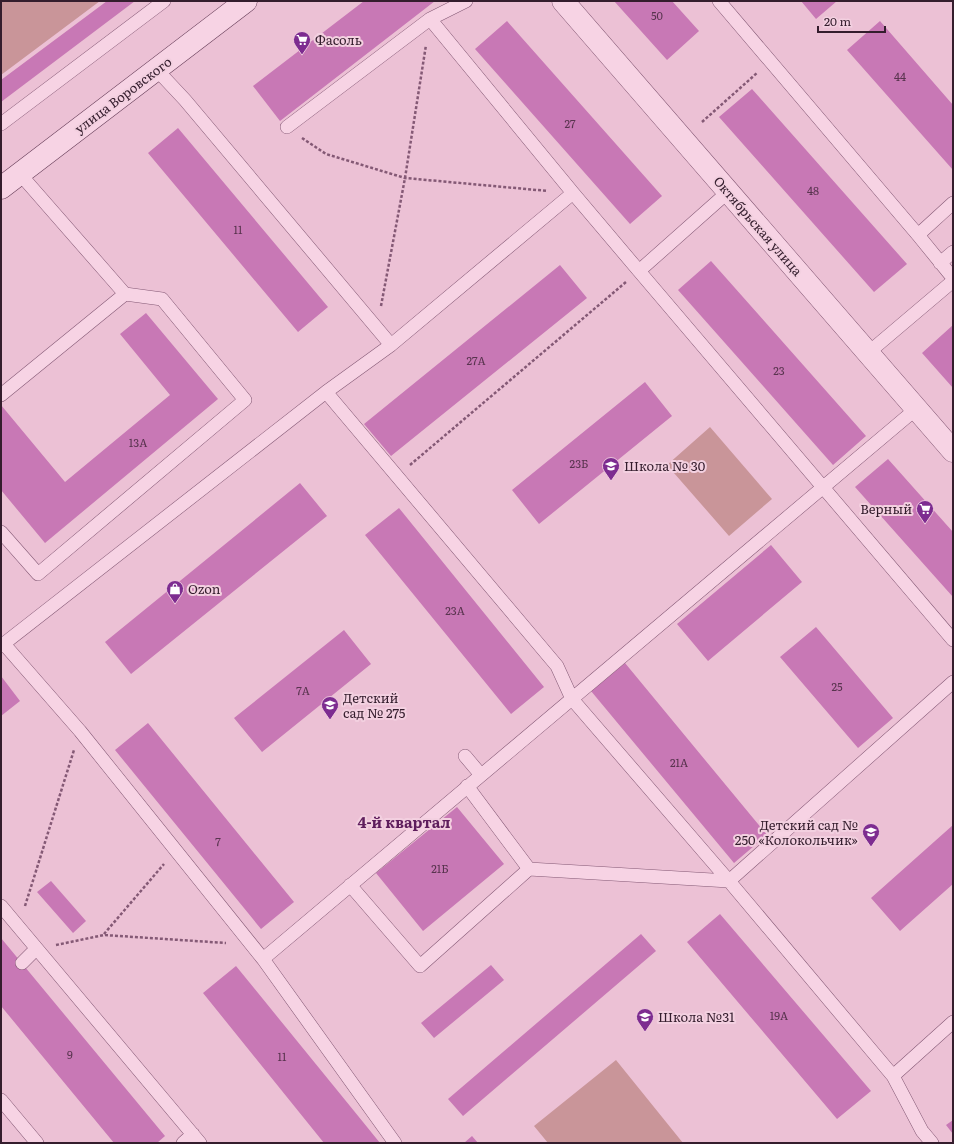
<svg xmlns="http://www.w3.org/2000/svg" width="954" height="1144" font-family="Literata,serif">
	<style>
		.green { fill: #c99599 }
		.building { fill: #c878b5 }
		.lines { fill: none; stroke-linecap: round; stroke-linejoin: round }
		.lane-casing { stroke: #845975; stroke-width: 14 }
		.street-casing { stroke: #845975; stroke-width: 23 }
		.secondary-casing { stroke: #663d58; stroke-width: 23 }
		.path { stroke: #845975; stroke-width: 2.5; stroke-dasharray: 3 2; stroke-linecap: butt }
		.lane { stroke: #f7d3e4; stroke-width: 13 }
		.street { stroke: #f7d3e4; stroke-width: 22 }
		.secondary { stroke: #f7d3e4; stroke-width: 22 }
		.labels { text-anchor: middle; stroke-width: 4; stroke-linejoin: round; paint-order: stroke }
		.number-label { font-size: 11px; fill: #59344f }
		.poi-label { font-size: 13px; fill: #341d2d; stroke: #f3d0e0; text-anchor: start }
		.street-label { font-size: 13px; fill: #341d2d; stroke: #f3d0e0 }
		.quarter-label { font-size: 15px; font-weight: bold; fill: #5f1e5d; stroke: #f3d0e0 }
	</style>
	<rect width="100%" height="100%" fill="#ecc1d5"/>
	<path class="green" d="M1,1H100L1,75Z
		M710,427L772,499L729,536L667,465Z
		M616,1060L683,1143H548L534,1126Z"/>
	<path class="building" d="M107,1H135L1,102V80Z
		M364,1H435L280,121L253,86Z
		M614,1H672L699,31L667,60Z
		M801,1H837L816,19Z
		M507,21L662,196L630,224L475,49Z
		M880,21L953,105V170L847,50Z
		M752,89L907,264L874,292L719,117Z
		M178,128L328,307L298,332L148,153Z
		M711,261L866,436L833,465L678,290Z
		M560,265L587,298L391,456L364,424Z
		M146,313L218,399L45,543L1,490V405L65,482L170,395L120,334Z
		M953,325V388L922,353Z
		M645,382L672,416L539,524L512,490Z
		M888,459L953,532V597L855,487Z
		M300,483L327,516L131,674L105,642Z
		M399,508L544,687L511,714L365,535Z
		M771,545L802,582L708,661L677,624Z
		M816,627L893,718L858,748L780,657Z
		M344,630L371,664L262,752L234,718Z
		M625,663L767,835L734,863L591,691Z
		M1,676L20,701L1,716Z
		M148,723L294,902L261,929L115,750Z
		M457,807L504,864L423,931L376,873Z
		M953,825V884L900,931L871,898Z
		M51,881L86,921L73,933L37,892Z
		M720,914L871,1091L837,1119L687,942Z
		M641,934L656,951L463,1116L448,1099Z
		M1,938L165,1136L157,1143H114L1,1006Z
		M491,965L504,980L434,1038L421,1023Z
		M236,966L363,1122L380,1143H324L203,993Z
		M953,1120V1134L946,1125Z
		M472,1136L478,1143H464Z"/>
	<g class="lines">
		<defs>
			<path id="lane" d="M719,1L918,235L953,278
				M430,19L573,193L639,271L728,192
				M156,69L185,100L391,345
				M1,124L164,1
				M287,127L430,19L466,1
				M918,235L953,203
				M940,263L953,252
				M639,271L953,640
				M868,353L953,281
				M326,392L557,666L572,699L729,881L893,1076L953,1022
				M1,395L125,294
				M1,532L38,574L245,400L162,299L125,294L20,174
				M4,644L80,731L263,959L395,1143
				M1,646L326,392L391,345L573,193
				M465,756L481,775
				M529,869L729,881L953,682
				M350,885L420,966L529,869L467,786
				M1,906L200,1143
				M263,959L916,409
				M22,963L36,949
				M893,1076L922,1131L932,1143
				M1,1100L37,1143
				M183,1143L193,1134"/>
			<path id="street" d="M563,1L953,451"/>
			<path id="secondary" d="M1,188L246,1"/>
		</defs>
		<use href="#lane" class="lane-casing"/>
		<use href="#street" class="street-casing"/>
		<use href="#secondary" class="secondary-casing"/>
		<path class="path" d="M702,122L757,73
			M302,138L326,154L405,178L548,191
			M381,306L405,178L426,45
			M410,465L626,282
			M25,906L74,750
			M104,934L164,864
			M56,945L104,935L226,943"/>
		<use href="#lane" class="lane"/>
		<use href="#street" class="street"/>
		<use href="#secondary" class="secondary"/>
	</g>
	<defs>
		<symbol id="supermarket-pin" viewBox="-11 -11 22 30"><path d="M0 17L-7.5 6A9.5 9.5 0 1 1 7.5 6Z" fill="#7d2c90" stroke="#f3d0e0"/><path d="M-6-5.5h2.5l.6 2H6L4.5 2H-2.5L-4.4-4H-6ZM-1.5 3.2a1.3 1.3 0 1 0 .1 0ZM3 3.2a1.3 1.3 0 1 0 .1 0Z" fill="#fff"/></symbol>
		<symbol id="school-pin" viewBox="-11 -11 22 30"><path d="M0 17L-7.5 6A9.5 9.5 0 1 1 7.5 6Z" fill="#7d2c90" stroke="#f3d0e0"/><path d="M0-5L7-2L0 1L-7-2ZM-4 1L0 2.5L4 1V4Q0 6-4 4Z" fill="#fff"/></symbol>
		<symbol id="shop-pin" viewBox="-11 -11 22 30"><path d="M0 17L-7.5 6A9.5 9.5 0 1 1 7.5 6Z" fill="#7d2c90" stroke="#f3d0e0"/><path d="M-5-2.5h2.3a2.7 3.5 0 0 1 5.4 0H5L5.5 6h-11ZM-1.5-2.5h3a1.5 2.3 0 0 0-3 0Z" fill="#fff"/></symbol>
	</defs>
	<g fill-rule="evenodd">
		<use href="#supermarket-pin" x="292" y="30" width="20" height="27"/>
		<use href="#school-pin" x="601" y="456" width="20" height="27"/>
		<use href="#supermarket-pin" x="915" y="499" width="20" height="27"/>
		<use href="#shop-pin" x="165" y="579" width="20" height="27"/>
		<use href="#school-pin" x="320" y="695" width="20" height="27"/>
		<use href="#school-pin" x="861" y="822" width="20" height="27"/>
		<use href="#school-pin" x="635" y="1007" width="20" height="27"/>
	</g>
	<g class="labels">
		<g class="number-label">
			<text x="657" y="20">50</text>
			<text x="900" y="81">44</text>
			<text x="570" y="128">27</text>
			<text x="813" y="195">48</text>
			<text x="238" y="234">11</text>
			<text x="476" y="365">27А</text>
			<text x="779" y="375">23</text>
			<text x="138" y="447">13А</text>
			<text x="579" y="468">23Б</text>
			<text x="455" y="615">23А</text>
			<text x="837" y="691">25</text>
			<text x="303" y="695">7А</text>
			<text x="679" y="767">21А</text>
			<text x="218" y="846">7</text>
			<text x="440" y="873">21Б</text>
			<text x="779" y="1020">19А</text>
			<text x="70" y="1059">9</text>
			<text x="282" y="1061">11</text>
		</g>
		<g class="poi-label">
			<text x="315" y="45">Фасоль</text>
			<text x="624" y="471">Школа № 30</text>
			<text x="912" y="514" text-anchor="end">Верный</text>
			<text x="188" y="594">Ozon</text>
			<text x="343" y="703">Детский<tspan x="343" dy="15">сад № 275</tspan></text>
			<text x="858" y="830" text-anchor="end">Детский сад №<tspan x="858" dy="15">250 «Колокольчик»</tspan></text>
			<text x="658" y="1022">Школа №31</text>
		</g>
		<g class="street-label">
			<text transform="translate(123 95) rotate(-37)" y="5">улица Воровского</text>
			<text transform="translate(758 226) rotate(49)" y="5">Октябрьская улица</text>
		</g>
		<g class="quarter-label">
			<text x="404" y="828">4-й квартал</text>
		</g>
	</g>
	<rect width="954" height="1144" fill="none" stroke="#341d2d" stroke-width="4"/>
	<path d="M818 26v6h67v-6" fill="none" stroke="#341d2d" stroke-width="2"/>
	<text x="824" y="26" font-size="12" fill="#341d2d" stroke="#f3d0e0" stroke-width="3" paint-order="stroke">20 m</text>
</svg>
